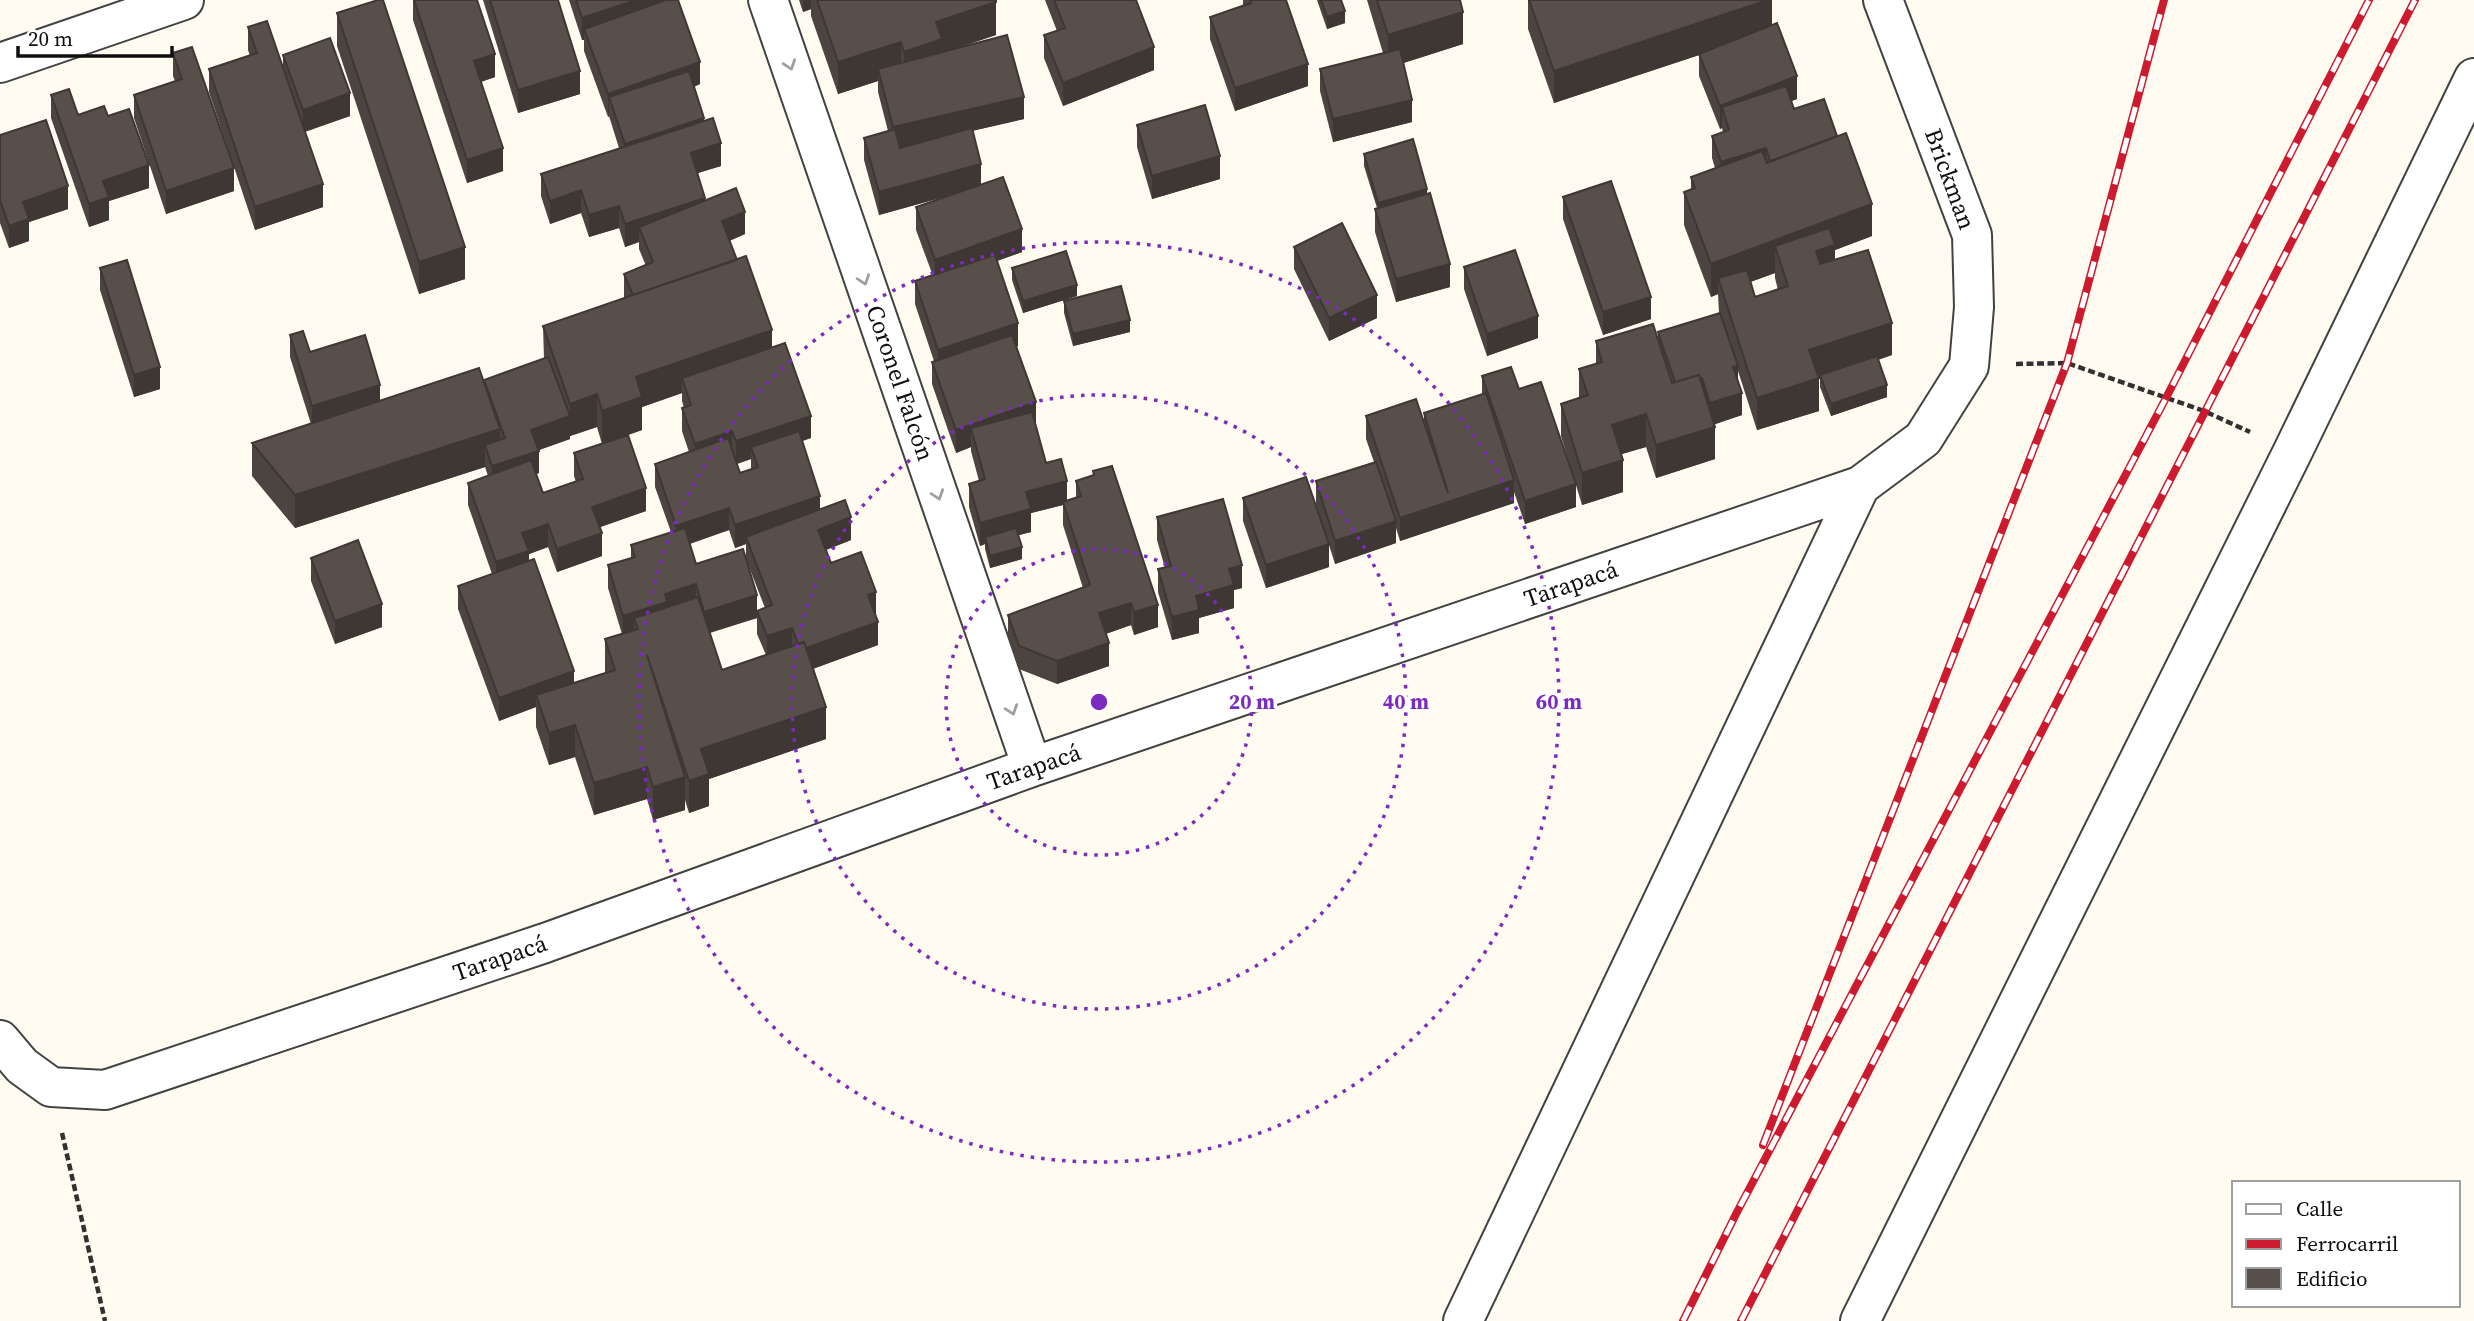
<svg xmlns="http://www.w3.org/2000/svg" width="2474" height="1321" font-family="'Source Serif 4',serif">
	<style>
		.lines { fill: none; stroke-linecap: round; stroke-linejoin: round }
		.minor-casing { stroke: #424242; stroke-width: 42 }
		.path { stroke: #313131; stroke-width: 4.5; stroke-dasharray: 7 3.5; stroke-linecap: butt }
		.minor { stroke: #fff; stroke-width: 38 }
		.rail-casing { stroke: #cc1a2f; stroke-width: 8 }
		.rail { stroke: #fff; stroke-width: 5; stroke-dasharray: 16; stroke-linecap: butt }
		.wall { fill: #4c4440; fill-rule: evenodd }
		.shaded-wall { fill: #3e3734 }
		.building { fill: #584f4a; stroke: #3e3734; stroke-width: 2 }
		.oneway { stroke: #9f9f9f }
		.ring { fill: none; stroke: #7b2cbf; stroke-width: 3.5; stroke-dasharray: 3.5 7 }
		.labels { text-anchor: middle; stroke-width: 7; stroke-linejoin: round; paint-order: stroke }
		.street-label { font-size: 24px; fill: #0f0f0f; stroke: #fff }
		.centre { fill: #7b2cbf; stroke: #fff; stroke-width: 3.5 }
		.ring-label { font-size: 21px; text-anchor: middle; font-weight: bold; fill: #7b2cbf; stroke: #fff; stroke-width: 7; stroke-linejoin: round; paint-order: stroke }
	</style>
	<rect width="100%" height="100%" fill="#fffbf0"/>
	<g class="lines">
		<defs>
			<path id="minor" d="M768,0L1032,767
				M0,63L184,0
				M0,1040L22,1066L51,1087L105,1090L545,943L1032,767L1860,486L1923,439L1969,366L1974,307L1972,235L1883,0
				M1463,1321L1860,486
				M1860,1321L2293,451L2474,78"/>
		</defs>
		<use href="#minor" class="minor-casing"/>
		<path class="path" d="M2016,364L2067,363L2204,411L2250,432
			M62,1133L105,1321"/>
		<use href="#minor" class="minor"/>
		<defs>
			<path id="rail" d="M1763,1145L2067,363L2164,0
				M1683,1321L1736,1214L2166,398L2369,0
				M1741,1321L2415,0"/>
		</defs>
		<use href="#rail" class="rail-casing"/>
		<use href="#rail" class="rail"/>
	</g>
	<path class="wall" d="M413,0H477L495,77L481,82L503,171L467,183L413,20Z
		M483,0H558L580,94L518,113Z
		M569,0H678L700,84L694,87L704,121L721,166L698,173L705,200L745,234L729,241L772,348L811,438L802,441L820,509L851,540L826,550L831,563L876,615L878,645L813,669L826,739L709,779V806L689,813L685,800V810L653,820L647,799L594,815L575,757L549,765L536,727V707L499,721L458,609V586L492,574L468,505V483L488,476L485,467L295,528L252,476V443L311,424L290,357V335L310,352L380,401L484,382L544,359L543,326L624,298V274L646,266L639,249V242L625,247L619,228L589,237L581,213L550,224L541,196V174L619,148L609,116L608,117L584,51V40H582ZM682,393V401L684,408H682V431L689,452L655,464V487L671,532L631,545V558L608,565V588L622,634L605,639V673L574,683L529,561V554L548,547L557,572L602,556L600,527L646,511L628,435L642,430V407ZM597,427L602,444L574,453V476L576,482L543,493L536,474L539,473L538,450L570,439V434V436ZM751,459V469L740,473L737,464ZM729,530L735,548L746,544V559L765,608L757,611V634L766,655L722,670L710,633L757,618L696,564L690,544Z
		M799,0H996V35L945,52L1024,119L972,131L981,185L1022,252L997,261L1018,346L1017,347L1036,425L1046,463L1067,501L1076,498V481L1093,475V471L1158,627L1134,635L1131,625L1106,634L1109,666L1057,684L1019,669L1008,637V615L1083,588L1063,525V505L1031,513V532L1018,535L1022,559L990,568L985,549V544L980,546L969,507V484L979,481L971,451V447L956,453L932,384V362L934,361L915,304V281L933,276L916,230V207L953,194L879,215L864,160V138L888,131L878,92V81L838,94L811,16V9L803,12Z
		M1045,0H1136L1154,70L1063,106L1044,58V35L1057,31Z
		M1243,0H1286L1308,86L1235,111L1210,39V17L1243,6Z
		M1317,0H1341L1345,23L1327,29Z
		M1367,0H1460L1463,44L1403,63L1412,122L1333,142L1320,91V69L1383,53Z
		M1528,0H1772V25L1797,99L1791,101L1794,109L1872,236L1835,250V260L1892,355L1878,360L1887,397L1831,416L1820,387V378L1819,379V411L1757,430L1738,371V380L1742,415L1714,424L1715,459L1656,478L1646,447L1621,454L1623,492L1582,505L1561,436V404L1579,398V369L1596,364V341L1658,340V332L1719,313L1718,294L1711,297L1684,225V192L1691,190V177L1715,168L1712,158V136L1723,132L1722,128L1720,129L1699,76V55L1554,103L1528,29ZM1775,273V278L1778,290L1755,297L1750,282Z
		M337,13L465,279L419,294L337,46Z
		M248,27L283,67V55L350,116L305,132L323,207L255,230L209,92V69L250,56L248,50Z
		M173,53L234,191L166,214L134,118V95L175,81L173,76Z
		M51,95L78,115L108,116L149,188L109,201V220L89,227L51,118Z
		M1137,125L1220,179L1152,199L1137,147Z
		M0,135L68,209L29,222V241L9,248L0,223Z
		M1364,154L1427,194L1450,287L1396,302L1375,232V209L1377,208L1364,166Z
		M1563,197L1651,319L1603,335L1563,219Z
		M1294,247L1377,318L1329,341L1294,269Z
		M1464,267L1538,338L1487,356L1464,289Z
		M100,268L160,389L134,397L100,290Z
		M1012,268L1077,296L1023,313L1012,280Z
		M1064,301L1130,332L1073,346L1064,313Z
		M1482,376L1519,389L1576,507L1525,524L1514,492V503L1400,541L1396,528V543L1335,564L1316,504V481L1374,462L1366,439V416L1424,422V413L1482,395Z
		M1243,498L1329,567L1266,588L1243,521Z
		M1157,517L1242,588L1234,590V608L1199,618V633L1172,640L1158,592V569L1165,568L1157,540Z
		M311,558L382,627L335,644L311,581Z"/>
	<path class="shaded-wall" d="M636,0H670L584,29V40H582V18Z
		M803,0H811V9L803,12Z
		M1768,0H1772V31L1554,103V71Z
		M996,2V35L942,53L904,84V52L936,22Z
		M1345,11V23L1327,29V17Z
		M1463,12V44L1388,68V35Z
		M901,42V74L878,69V81L838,94V62Z
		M1154,47V70L1063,106V83Z
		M495,54V77L474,84V61Z
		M700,62V84L615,114L609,97V116L608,117V94Z
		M1308,64V86L1235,111V88Z
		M580,71V94L518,113V90Z
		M1797,76V99L1728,126L1722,107V128L1720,129V106Z
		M350,93V116L303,132V110Z
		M1024,97V119L893,149V127Z
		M1412,100V122L1333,142V119Z
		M704,118V141L625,166V144Z
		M721,143V166L691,175V153Z
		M503,148V171L467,183V160Z
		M1766,148V170L1721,185V162Z
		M1220,156V179L1152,199V176Z
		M981,164V187L879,215V192Z
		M149,165V188L109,201V220L89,227V204L103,181Z
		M234,168V191L166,214V191Z
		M323,184V207L255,230V207Z
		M68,186V209L29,222V241L9,248V226L23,202Z
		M1427,189V201L1378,215V203Z
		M581,190V213L550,224V201Z
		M705,198V221L639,227V242L625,247V224Z
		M1872,204V236L1835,250V277L1775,246V273L1723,292L1718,278V294L1711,297V264Z
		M619,206V228L589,237V215Z
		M745,212V234L722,244V221Z
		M1022,229V252L935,283V260Z
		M465,247V279L419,294V262Z
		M1450,264V287L1396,302V279Z
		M1077,285V296L1023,313V301Z
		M1377,295V318L1329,341V318Z
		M1651,297V319L1603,335V312Z
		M1538,316V338L1487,356V334Z
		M1130,320V332L1073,346V334Z
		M1018,323V346L938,373V350Z
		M1892,323V355L1821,378L1820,375V378L1819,379V411L1757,430V398L1809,350Z
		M772,330V362L682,378V393L642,407V430L602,444V411L636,377Z
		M1738,366V388L1733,367Z
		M160,367V389L134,397V375Z
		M380,385V408L312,429V406Z
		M1887,385V397L1831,416V404Z
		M1742,393V415L1710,426V403Z
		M597,394V427L570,436V404Z
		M1036,402V425L976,446L971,428V447L956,453V430Z
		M1646,414V447L1612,457V425Z
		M570,416V439L531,453V430Z
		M811,416V438L755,457L751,447V459L736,464V441Z
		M1715,427V459L1656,478V445Z
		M500,429V462L485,445V467L295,528V495Z
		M732,431V454L695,467V444Z
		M539,451V473L492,489V466Z
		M1623,460V492L1582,505V473Z
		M1514,480V503L1400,541V518Z
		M1067,481V504L1063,502V505L1031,513V532L987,544L985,537V544L980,546V523L1026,492Z
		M1576,484V507L1525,524V501Z
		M646,488V511L592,530V507Z
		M820,496V519L746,537V544L735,548V525Z
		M729,508V530L676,548V526Z
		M851,517V540L818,553V530Z
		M1396,521V543L1335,564V541Z
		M548,524V547L529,554V574L496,585V562L522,533Z
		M602,533V556L557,572V549Z
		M1329,544V567L1266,588V565Z
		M1022,547V559L990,568V556Z
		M1242,565V588L1234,590V608L1199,618V633L1172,640V617L1229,569Z
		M696,584V607L634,618V636L623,639V616L665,594Z
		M876,592V615L868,617V595Z
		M757,595V618L704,634V612Z
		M1131,603V625L1099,636V613Z
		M382,604V627L335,644V621Z
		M1158,605V627L1134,635V612Z
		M878,622V645L801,673V650Z
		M792,628V650L767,659V636Z
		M1109,643V666L1057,684V661Z
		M574,671V693L536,695V707L499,721V698Z
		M826,707V739L709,779V806L689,813V781L701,749Z
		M575,725V757L549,765V733Z
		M647,767V799L594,815V783Z
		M685,777V810L653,820V787Z"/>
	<path class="building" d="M378,0H383L465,247L419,262L337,13Z
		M414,0H477L495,54L474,61L503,148L467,160Z
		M490,0H558L580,71L518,90Z
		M576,0H636L582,18Z
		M666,0H678L700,62L608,94L584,29Z
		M817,0H996V2L936,22L942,39L904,52L901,42L838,62Z
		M1054,0H1136L1154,47L1063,83L1044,35L1065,28Z
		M1250,0H1286L1308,64L1235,88L1210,17L1251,3Z
		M1321,0H1341L1345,11L1327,17Z
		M1377,0H1460L1463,12L1388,35Z
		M1529,0H1768L1554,71Z
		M267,21L323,184L255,207L209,69L257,53L248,27Z
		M1777,23L1797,76L1720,106L1699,54Z
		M1007,35L1024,97L893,127L878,69Z
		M330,38L350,93L303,110L283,55Z
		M192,47L234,168L166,191L134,95L182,79L173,53Z
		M1400,49L1412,100L1333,119L1320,69Z
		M689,71L704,118L625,144L609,97Z
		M1786,86L1794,109L1824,99L1837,136L1770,161L1766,148L1721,162L1712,136L1729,130L1722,107Z
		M69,89L78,115L104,106L108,116L129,109L149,165L103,181L109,197L89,204L51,95Z
		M1205,105L1220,156L1152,176L1137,125Z
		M713,118L721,143L691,153L705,198L625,224L619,206L589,215L581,190L550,201L541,174Z
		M46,120L68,186L23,202L29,219L9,226L0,200V135Z
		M972,128L981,164L879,192L864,138L895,129L900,148Z
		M1846,133L1872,204L1711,264L1684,192L1695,188L1691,177L1762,151L1767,163Z
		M1413,139L1427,189L1378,203L1364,154Z
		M1003,177L1022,229L935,260L916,207Z
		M1611,181L1651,297L1603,312L1563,197Z
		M736,188L745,212L722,221L737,260L633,295L624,274L653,262L639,227Z
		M1430,193L1450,264L1396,279L1375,209Z
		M1342,223L1377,295L1329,318L1294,247Z
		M1829,228L1835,245L1816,251L1820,264L1868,250L1892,323L1809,350L1819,378L1757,398L1718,278L1747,270L1755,297L1788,286L1775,246Z
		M1515,250L1538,316L1487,334L1464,267Z
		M1066,251L1077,285L1023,301L1012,268Z
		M995,255L1018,323L938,350L915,281Z
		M746,256L772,330L636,377L642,397L602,411L597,394L570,404L543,326Z
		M127,260L160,367L134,375L100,268Z
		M1121,286L1130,320L1073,334L1064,301Z
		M1720,313L1738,366L1733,367L1742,393L1710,403L1702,378H1700L1699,375L1675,382L1658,332Z
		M1653,324L1672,383L1699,375L1715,427L1656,445L1646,414L1612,425L1623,460L1582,473L1561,404L1588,395L1579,369L1602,362L1596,341Z
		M303,331L310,352L365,335L380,385L312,406L290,335Z
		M1012,335L1036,402L956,430L932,362Z
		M785,343L811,416L736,441L732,431L695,444L682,408L691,405L682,378Z
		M1877,356L1887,385L1831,404L1820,375Z
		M548,357L570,416L531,430L539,451L492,466L485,445L505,438L484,380Z
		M1511,367L1519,389L1541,382L1576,484L1525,501L1482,376Z
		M479,368L500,429L295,495L252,443Z
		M1486,393L1514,480L1400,518L1366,416L1416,399L1448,493L1424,413Z
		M1032,412L1046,463L1061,459L1067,481L1026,492L1031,509L980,523L969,484L985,479L971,428Z
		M799,431L820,496L735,525L729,508L676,526L655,464L728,438L740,473L758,467L751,447Z
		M628,435L646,488L592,507L602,533L557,549L548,524L522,533L529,551L496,562L468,483L531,460L543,493L583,479L574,453Z
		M1376,462L1396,521L1335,541L1316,481Z
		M1112,466L1158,605L1134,612L1131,603L1099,613L1109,643L1057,661L1019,646L1008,615L1090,585L1063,502L1081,496L1076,481L1094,475L1093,471Z
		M1306,477L1329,544L1266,565L1243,498Z
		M1223,499L1242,565L1229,569L1234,585L1196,596L1199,610L1172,617L1158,569L1171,566L1157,517Z
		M845,500L851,517L818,530L831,563L861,552L876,592L868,595L878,622L806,648L804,642L798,644L792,628L767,636L757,611L772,605L746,537Z
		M685,528L696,564L743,549L757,595L704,612L696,584L665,594L667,602L623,616L608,565L635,557L631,545Z
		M1016,528L1022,547L990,556L985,537Z
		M358,540L382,604L335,621L311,558Z
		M534,559L574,671L499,698L458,586Z
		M698,597L722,670L804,642L826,707L701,749L709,774L689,781L647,655L685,777L653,787L647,767L594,783L575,725L549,733L536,695L615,670L605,639L638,629L634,618Z"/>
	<defs><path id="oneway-chevron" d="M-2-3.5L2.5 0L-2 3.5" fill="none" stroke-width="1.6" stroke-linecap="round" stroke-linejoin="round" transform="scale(1.75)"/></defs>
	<g class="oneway">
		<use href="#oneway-chevron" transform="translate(790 65) rotate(71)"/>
		<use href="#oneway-chevron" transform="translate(864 280) rotate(71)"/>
		<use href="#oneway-chevron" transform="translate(938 495) rotate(71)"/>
		<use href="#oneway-chevron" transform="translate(1012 710) rotate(71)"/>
	</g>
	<g class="ring">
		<circle cx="1099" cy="702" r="153"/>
		<circle cx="1099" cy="702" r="307"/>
		<circle cx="1099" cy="702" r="460"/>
	</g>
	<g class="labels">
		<g class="street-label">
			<text transform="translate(1950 179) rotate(70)" y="8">Brickman</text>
			<text transform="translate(900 383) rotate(71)" y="8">Coronel Falcón</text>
			<text transform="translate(1571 584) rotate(-19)" y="8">Tarapacá</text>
			<text transform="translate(1034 767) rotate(-19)" y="8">Tarapacá</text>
			<text transform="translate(500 958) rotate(-19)" y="8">Tarapacá</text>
		</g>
	</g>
	<circle cx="1099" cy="702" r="10" class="centre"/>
	<g class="ring-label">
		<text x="1252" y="709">20 m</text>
		<text x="1406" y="709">40 m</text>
		<text x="1559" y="709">60 m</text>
	</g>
	<rect x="2232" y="1181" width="228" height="126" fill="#ffffff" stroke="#9f9f9f" stroke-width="2"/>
	<rect x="2246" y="1204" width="35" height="10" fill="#ffffff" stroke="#9f9f9f" stroke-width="2"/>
	<text x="2296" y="1216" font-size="21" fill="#0f0f0f">Calle</text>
	<rect x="2246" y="1239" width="35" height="10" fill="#cc1a2f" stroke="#9f9f9f" stroke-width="2"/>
	<text x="2296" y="1251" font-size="21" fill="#0f0f0f">Ferrocarril</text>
	<rect x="2246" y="1268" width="35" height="21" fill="#584f4a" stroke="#9f9f9f" stroke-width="2"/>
	<text x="2296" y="1286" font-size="21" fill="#0f0f0f">Edificio</text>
	<path d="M18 46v10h154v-10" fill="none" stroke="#0f0f0f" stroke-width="3.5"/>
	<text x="28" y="46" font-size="21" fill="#0f0f0f" stroke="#ffffff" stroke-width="5" paint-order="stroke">20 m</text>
</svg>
